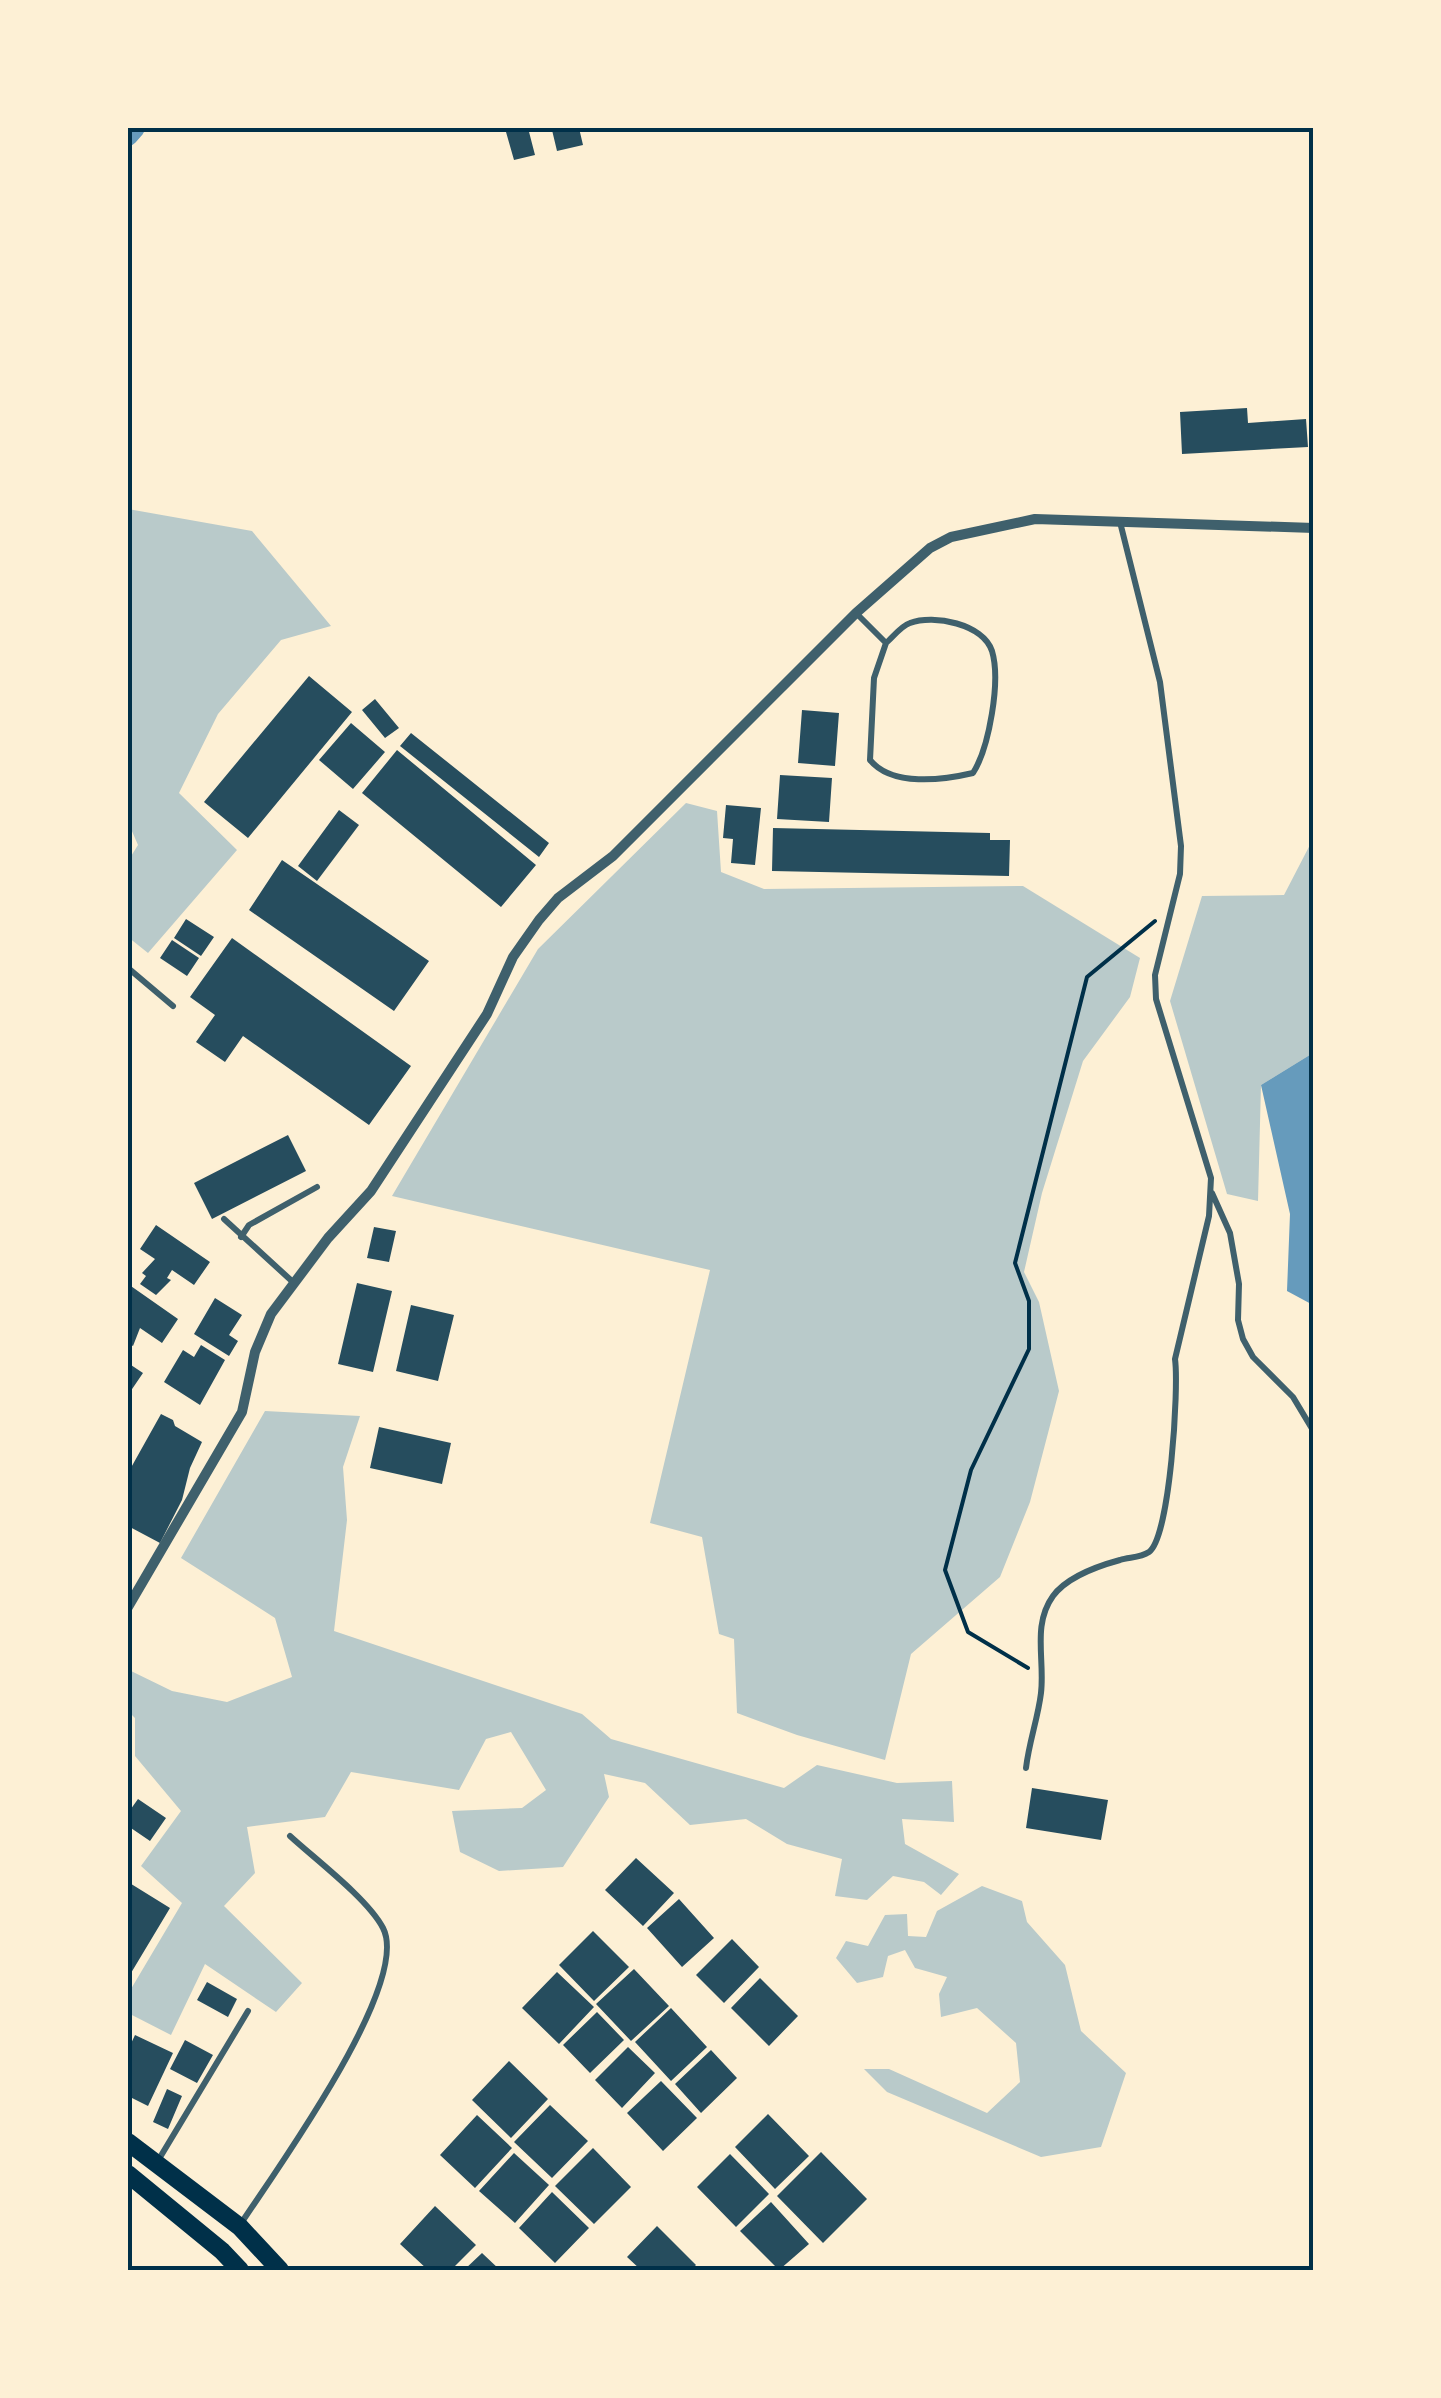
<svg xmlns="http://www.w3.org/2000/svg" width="1441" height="2398" font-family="Cabin,sans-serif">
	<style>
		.green { fill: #b9caca }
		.water { fill: #669bbc }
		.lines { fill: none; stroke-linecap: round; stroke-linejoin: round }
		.canal { stroke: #669bbc; stroke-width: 20 }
		.building { fill: #264d5e }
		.path { stroke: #003049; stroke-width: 4 }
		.service { stroke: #3f606c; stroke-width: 6 }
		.minor { stroke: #3f606c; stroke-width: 10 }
		.secondary { stroke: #003049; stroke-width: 18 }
		.neatline { fill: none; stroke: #003049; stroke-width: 4 }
	</style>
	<rect width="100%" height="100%" fill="#fdf0d5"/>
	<path class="green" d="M128,509L252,531L331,626L281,640L218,714L179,793L237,850L148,953L128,937V861L138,845L128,822Z
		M686,803L717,811L721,872L764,889L1023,886L1140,958L1130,997L1083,1061L1042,1193L1024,1272L1039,1302L1059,1391L1030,1502L1000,1577L911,1654L885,1760L797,1735L737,1713L734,1639L719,1634L702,1537L650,1523L710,1270L392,1196L538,949Z
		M1313,839V1053L1261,1085L1258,1201L1227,1194L1170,1001L1202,896L1284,895Z
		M265,1411L360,1416L343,1467L347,1520L334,1631L582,1714L611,1739L784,1788L817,1765L897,1783L952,1781L954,1822L902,1819L905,1844L959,1874L941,1895L924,1882L893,1876L867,1900L835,1896L842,1859L787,1844L746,1819L690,1825L645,1783L604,1774L609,1797L563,1867L499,1871L460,1852L452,1811L522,1808L546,1790L511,1732L486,1739L459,1790L351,1772L325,1817L247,1827L255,1873L224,1906L302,1983L276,2012L205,1964L171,2035L128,2013V1994L182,1903L141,1866L181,1811L135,1756V1718L128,1711V1674L131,1671L172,1691L227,1702L292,1677L275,1618L181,1558Z
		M982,1886L1022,1901L1027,1922L1065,1965L1081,2031L1126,2073L1101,2147L1041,2157L887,2092L864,2069H889L987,2113L1020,2082L1016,2043L977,2008L941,2017L939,1994L947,1977L915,1968L905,1950L888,1956L883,1977L857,1983L836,1958L846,1941L868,1946L885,1915L907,1914L908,1936L926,1937L937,1911Z"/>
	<path class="water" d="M1313,1053V1305L1287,1291L1290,1214L1261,1085Z"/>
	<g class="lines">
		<path class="canal" d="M128,136L135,128"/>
	</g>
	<path class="building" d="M528,128L535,155L514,160L506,132Z
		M562,128H579L583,145L557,151L552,130Z
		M1247,408L1248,423L1306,419L1308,447L1182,454L1180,412Z
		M309,676L352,712L248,838L204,802Z
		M375,699L399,728L385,738L362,710Z
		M802,710L839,713L835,766L798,763Z
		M351,723L385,752L353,789L319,760Z
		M411,733L549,843L539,857L400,746Z
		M397,750L536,865L501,907L362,793Z
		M780,775L832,778L829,822L777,819Z
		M726,805L761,808L755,865L731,863L733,839L723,838Z
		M339,810L359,825L317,881L298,866Z
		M773,828L990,833V840H1010L1009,876L772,871Z
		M282,860L429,961L394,1011L249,910Z
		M186,919L214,937L201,956L174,938Z
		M232,938L411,1066L369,1125L243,1036L225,1062L196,1042L215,1015L190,997Z
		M172,940L199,958L187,976L160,958Z
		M288,1135L306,1171L212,1219L194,1183Z
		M156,1225L210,1262L194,1285L172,1270L167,1278L171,1280L156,1295L140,1284L146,1276L142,1273L155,1259L140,1249Z
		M374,1227L396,1231L389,1262L367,1258Z
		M357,1283L392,1291L373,1372L338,1364Z
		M128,1284L178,1319L162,1343L140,1328L133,1346L128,1343Z
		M215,1298L242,1315L229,1335L238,1341L229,1356L194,1334Z
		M411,1305L454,1315L438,1381L396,1371Z
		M201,1345L225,1360L200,1405L164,1382L183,1350L194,1357Z
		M128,1363L143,1373L128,1395Z
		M161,1414L173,1420L175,1426L202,1442L190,1468L182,1500L160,1543L128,1526V1473Z
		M379,1427L451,1443L442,1484L370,1468Z
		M1032,1788L1108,1800L1101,1840L1026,1828Z
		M138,1799L166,1818L150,1841L128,1826V1813Z
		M636,1858L674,1893L643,1926L605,1890Z
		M128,1882L170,1908L128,1978Z
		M679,1899L714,1938L682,1967L647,1928Z
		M593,1931L629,1967L594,2001L559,1965Z
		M732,1939L759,1967L724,2003L696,1975Z
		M634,1969L669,2006L631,2041L596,2004Z
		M557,1972L594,2007L559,2044L522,2008Z
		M760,1978L798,2016L769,2046L731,2008Z
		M207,1982L237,1999L228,2017L197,2000Z
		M671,2008L707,2047L671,2081L635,2042Z
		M597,2012L624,2040L590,2073L563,2045Z
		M135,2035L173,2053L148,2106L128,2096V2050Z
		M185,2040L213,2055L197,2083L170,2069Z
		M628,2047L655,2073L622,2108L595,2080Z
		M711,2050L737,2078L701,2113L675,2084Z
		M509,2061L548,2099L511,2138L472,2100Z
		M661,2081L697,2118L663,2151L627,2113Z
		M167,2089L182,2096L168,2129L153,2122Z
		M550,2105L588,2141L552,2178L514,2142Z
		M768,2114L809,2156L775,2189L735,2147Z
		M477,2115L512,2148L475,2188L440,2155Z
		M593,2148L631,2187L594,2224L555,2186Z
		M821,2152L867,2199L823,2243L777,2196Z
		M514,2153L549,2185L515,2223L479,2191Z
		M730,2154L769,2194L736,2227L697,2187Z
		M552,2192L589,2228L555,2263L519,2228Z
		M771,2202L809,2244L779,2270L740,2231Z
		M435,2206L476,2245L451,2270H428L400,2244Z
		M657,2226L696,2265L691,2270H641L627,2257Z
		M482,2253L500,2270H464Z"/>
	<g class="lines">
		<path class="path" d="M1028,1668L968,1632L945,1570L971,1470L1029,1349V1301L1015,1263L1087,977L1155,921"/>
		<path class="service" d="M856,613L886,643L874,678L870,760C892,787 943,780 973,773C989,748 1001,681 992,651C983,624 934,614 910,623C901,626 893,637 886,643
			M128,968L173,1006
			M1212,1193L1230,1233L1239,1284L1238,1320L1243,1339L1253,1357L1293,1397L1314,1432
			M224,1219L294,1283
			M241,1237L249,1225L317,1187
			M1026,1768C1029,1742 1038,1718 1041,1693C1045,1660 1032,1625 1053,1596C1067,1577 1098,1566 1120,1560C1129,1557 1140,1558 1149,1552C1170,1537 1179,1388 1175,1359L1209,1216L1211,1178L1156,999L1155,975L1180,874L1181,846L1160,682L1120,522
			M159,2159L248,2011
			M240,2225C274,2173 412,1984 383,1928C368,1899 315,1859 290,1836"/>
		<path class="minor" d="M128,1607L242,1412L255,1352L271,1314L328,1238L371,1191L487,1014L513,957L539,920L558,898L613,856L856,613L930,548L951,537L1035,519L1314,528"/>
		<path class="secondary" d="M128,2142L240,2227L280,2270
			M128,2174L222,2251L240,2270"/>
	</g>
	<rect width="1441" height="2398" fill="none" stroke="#fdf0d5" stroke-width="260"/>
	<rect x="130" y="130" width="1181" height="2138" class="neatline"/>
</svg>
